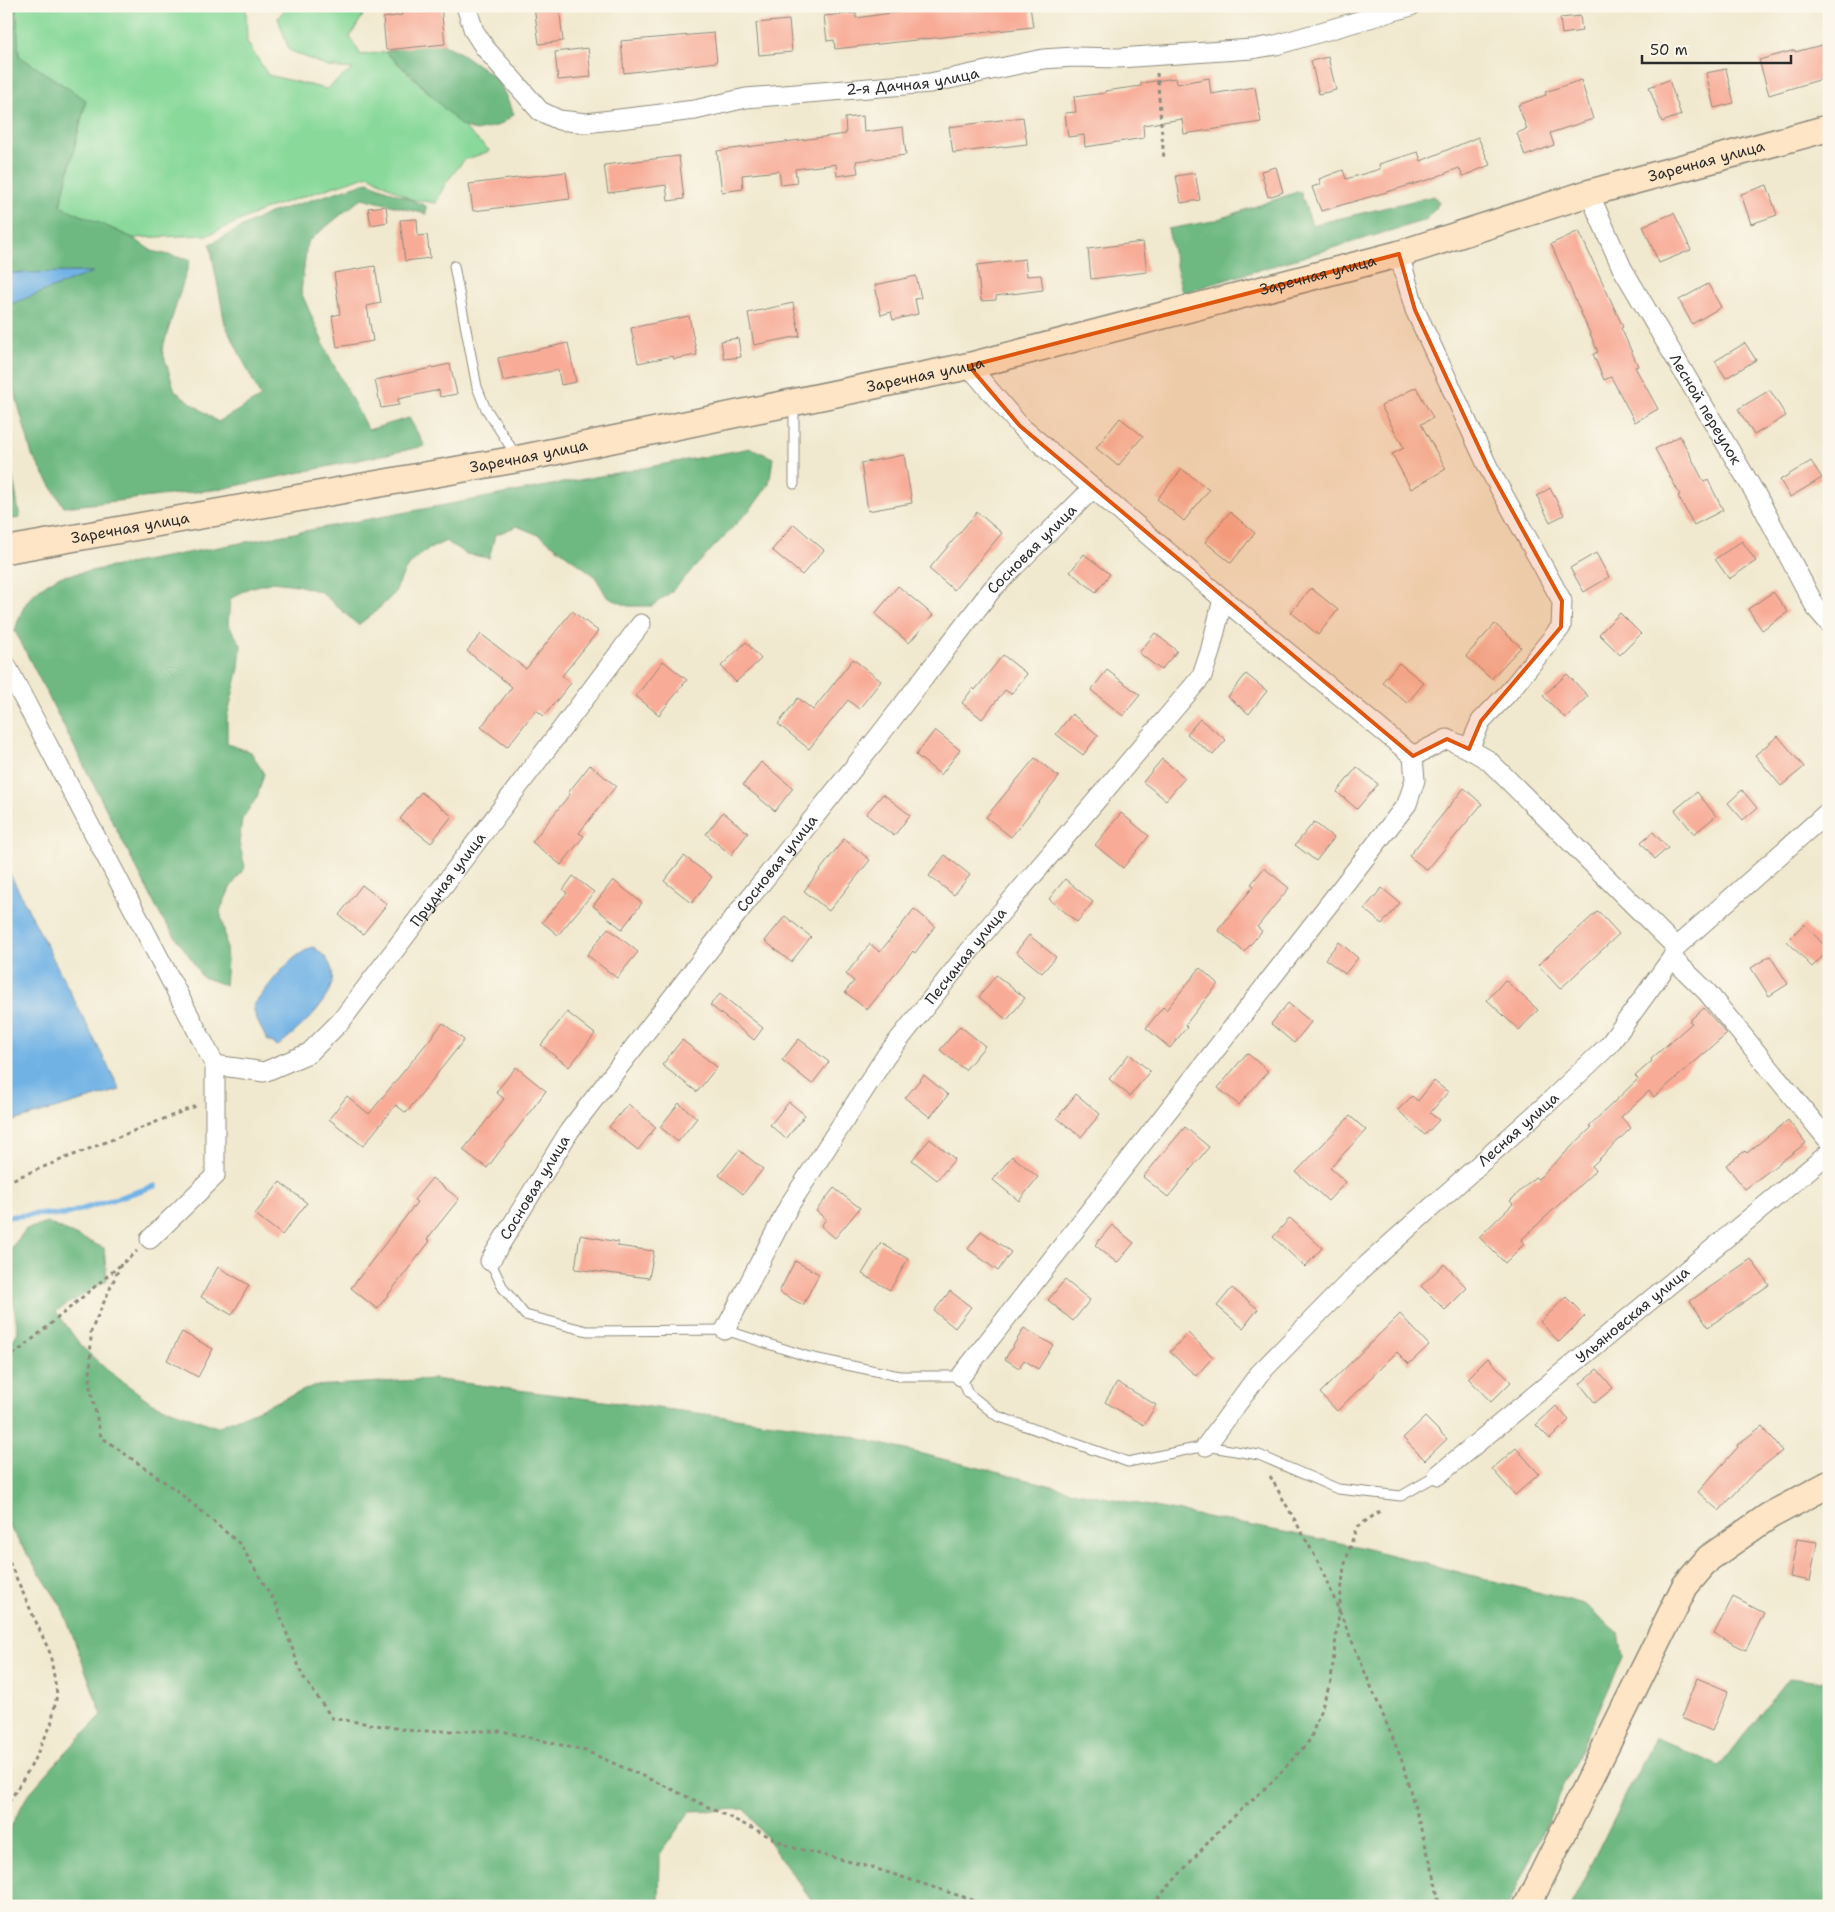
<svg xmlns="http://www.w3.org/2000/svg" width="1835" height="1912" font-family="'Shantell Sans',sans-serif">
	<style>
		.green { fill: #88d99a; stroke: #5a8262 }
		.forest { fill: #6eb982; stroke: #4c7256 }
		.water { fill: #71b2e5; stroke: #4e6e88 }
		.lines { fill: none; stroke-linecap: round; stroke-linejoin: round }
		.stream { stroke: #71b2e5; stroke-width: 5.5 }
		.building { fill: #f8ac97 }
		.lane-casing { stroke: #8e8a7d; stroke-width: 11 }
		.street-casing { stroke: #8e8a7d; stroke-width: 21 }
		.secondary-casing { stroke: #8e8a7d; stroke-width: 29 }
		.path { stroke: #8e8a7d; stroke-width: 3; stroke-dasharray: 4 4; stroke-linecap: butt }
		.lane { stroke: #fff; stroke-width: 9 }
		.street { stroke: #fff; stroke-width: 19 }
		.secondary { stroke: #fde5c5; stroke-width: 26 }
		.marked { fill: #df570e; fill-opacity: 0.2; stroke: #df570e; stroke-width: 4; stroke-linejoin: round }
		.labels { text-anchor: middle; stroke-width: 5; stroke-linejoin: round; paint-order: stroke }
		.street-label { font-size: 15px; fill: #2b2b2b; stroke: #fbf7ec }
	</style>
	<rect width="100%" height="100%" fill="#fbf7ec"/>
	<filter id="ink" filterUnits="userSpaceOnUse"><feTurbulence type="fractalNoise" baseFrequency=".02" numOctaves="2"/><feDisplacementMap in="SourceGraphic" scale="10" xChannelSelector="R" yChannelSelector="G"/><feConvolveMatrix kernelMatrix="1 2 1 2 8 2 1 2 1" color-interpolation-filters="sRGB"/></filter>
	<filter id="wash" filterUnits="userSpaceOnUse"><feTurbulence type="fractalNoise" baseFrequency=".0096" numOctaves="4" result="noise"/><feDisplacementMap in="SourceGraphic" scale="20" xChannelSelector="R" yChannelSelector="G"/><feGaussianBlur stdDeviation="1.12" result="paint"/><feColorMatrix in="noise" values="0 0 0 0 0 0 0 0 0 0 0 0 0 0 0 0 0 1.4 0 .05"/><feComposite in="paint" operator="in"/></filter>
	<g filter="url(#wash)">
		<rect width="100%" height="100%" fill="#f1e9cf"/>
		<path class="green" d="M16,6H244L246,9L247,42L268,75L326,89L353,69L328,67L289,50L278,18L287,6H364L366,10L350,37L361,55L385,52C421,83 453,119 490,151L464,160L445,184L436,203L410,199L369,175L268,208L208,235L133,238L60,206L86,101L19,56Z"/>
		<path class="forest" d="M6,6H16L19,56L86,100L60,206L133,238L152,251L190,260L162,350L175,391L218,422L261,397L225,324L210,244L267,214L368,182L426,206V214L362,198L307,242L301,292L328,354L368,430L409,418L425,446L221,489L64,507L32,455L6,360V306L91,272L6,273Z
			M431,38L462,54L498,79L514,114L500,125L476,131L460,125L411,74L385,52Z
			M1300,191L1312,225L1434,196L1439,203L1426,220L1182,293L1168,229L1213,221Z
			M751,448L773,458L769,484L754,505L671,592L652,606H628L607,597L595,576L541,536L517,526L495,535L489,558L466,554L446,541L423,552L405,570L394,594L376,611L358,625L321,592L297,585L273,582L249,588L230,599L228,624L241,645L239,668L227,717V744L251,752L264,774L257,797L242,819L239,843L245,867L230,888L220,911L225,935L227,961L225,985L202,977L190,957L162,918L15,631C24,600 30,594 58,577Z
			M6,456H9L20,518L6,520Z
			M48,1223L104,1248L107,1280L56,1311L81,1346L107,1370L152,1403L217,1427L314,1386L433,1379L820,1429L1077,1492L1356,1546L1584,1604L1619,1633L1623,1658L1508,1906H816L745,1809L690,1811L660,1854L659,1906H6V1836L27,1796L65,1753L102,1715L62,1607L6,1522V1351L18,1332L6,1255L26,1229Z
			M1789,1678L1829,1683V1906H1571L1655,1737L1719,1767Z"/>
		<path class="water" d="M93,272L6,306V273Z
			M6,866L120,1090L6,1123Z
			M313,947C362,978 306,1023 278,1046L267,1040L256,1018L253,1006C271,984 286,958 313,947Z"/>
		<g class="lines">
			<path class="stream" d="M6,1217L39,1214L64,1215L155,1186"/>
		</g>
		<g id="blocks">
			<path class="building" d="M401,6H441L445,44L386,50L383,18L402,15Z
				M534,6H559L563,41L539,44Z
				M940,6H1030L1033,27L835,49L834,40L827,41L824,16L856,13V18Z
				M1580,16L1582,31L1562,34L1560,18Z
				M789,20L792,52L759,55L756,23Z
				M714,33L717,62L624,73L621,41Z
				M1829,43V77L1769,95L1759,60L1795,50V52Z
				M588,48L591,77L558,80L555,52Z
				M1328,57L1336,90L1319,94L1311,61Z
				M1726,69L1734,103L1714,108L1706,73Z
				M1176,78L1177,84L1209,78L1211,94L1255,87L1261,122L1184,134L1182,119L1143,125L1144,138L1085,147L1084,135L1068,137L1065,113L1076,112L1074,97L1105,93V91L1141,86V83Z
				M1581,80L1593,119L1550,133L1554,145L1525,156L1517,133L1527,129L1518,105L1546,95L1545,92Z
				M1669,80L1681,115L1662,122L1649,87Z
				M863,116L864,132L903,127L906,155L856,161L858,173L837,176L836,164L795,169L797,183L781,185L779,171L742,175L743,189L722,192L717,151L846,134L845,118Z
				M1023,117L1027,144L953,153L949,127Z
				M1478,137L1490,165L1463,176L1459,168L1428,180L1321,211L1312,187L1321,184L1319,179L1343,170L1346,179L1380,169L1379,164L1418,152L1421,161Z
				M679,156L684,199L668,201L666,185L608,193L604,165Z
				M1276,167L1283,192L1268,197L1261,171Z
				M566,172L570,199L473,211L469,184Z
				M1195,173L1200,200L1181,203L1176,176Z
				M1767,185L1777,215L1751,224L1741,194Z
				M386,206L388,222L371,225L368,208Z
				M1674,213L1691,250L1659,263L1643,226Z
				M417,219L418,236L427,235L430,258L405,261L400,220Z
				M1579,231L1623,327L1621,328L1638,366L1635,367L1658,409L1635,422L1611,377L1604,380L1593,354L1598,352L1551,244Z
				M1143,242L1147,272L1091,279L1088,249Z
				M1025,259L1027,276L1041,275L1043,290L996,296V300L981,301L977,265Z
				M375,266L381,303L367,306L373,341L337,347L332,316L340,314L334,273Z
				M916,276L921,298L915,299L918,314L893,320L891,312L881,315L875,285Z
				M1708,284L1721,307L1692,324L1679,300Z
				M793,303L800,336L754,345L748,313Z
				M689,316L697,355L674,359L673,356L638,363L631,328Z
				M738,338L741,357L724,359L721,341Z
				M568,343L576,382L561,385L558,370L503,381L498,358Z
				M1745,343L1756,360L1726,378L1715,361Z
				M450,364L457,394L440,397L439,390L398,399L399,405L381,408L375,380Z
				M1416,387L1433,418L1421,424L1446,469L1411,489L1392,454L1404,448L1381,406Z
				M1770,390L1786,416L1754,435L1738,409Z
				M1120,418L1143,436L1118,466L1096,448Z
				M1680,436L1704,482L1708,480L1723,510L1694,525L1678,496L1680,495L1655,449Z
				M904,455L912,503L868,511L861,463Z
				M1811,461L1822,478L1790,497L1780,480Z
				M1182,469L1209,490L1184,521L1157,499Z
				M1550,488L1564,515L1550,522L1537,496Z
				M977,512L1002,533L954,590L929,569Z
				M1230,512L1255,533L1231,563L1205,542Z
				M794,524L824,550L802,575L772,550Z
				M1742,541L1756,561L1729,579L1715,559Z
				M1596,553L1609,577L1584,592L1570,568Z
				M1084,554L1110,574L1096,592L1070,572Z
				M898,586L933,615L909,643L875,614Z
				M1311,588L1338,610L1318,635L1291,612Z
				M1773,592L1788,612L1762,630L1748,609Z
				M572,611L598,631L562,676L571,683L544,716L536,710L507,747L481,727L512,687L467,651L481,634L526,669Z
				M1620,613L1641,634L1620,655L1599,634Z
				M1495,624L1521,647L1491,679L1466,656Z
				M1155,633L1177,651L1161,670L1139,653Z
				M746,642L761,659L736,682L721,666Z
				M1003,655L1027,674L1011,694L1005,690L982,719L962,703L973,688L975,690Z
				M853,659L881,681L859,709L848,700L809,749L778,724L798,698L813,710Z
				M663,661L687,680L659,715L636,696Z
				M1399,663L1424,683L1407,703L1382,682Z
				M1107,670L1140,695L1123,716L1091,690Z
				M1246,674L1267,691L1249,714L1228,697Z
				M1567,674L1588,696L1565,718L1543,696Z
				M1072,714L1098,735L1083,755L1056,734Z
				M1200,719L1226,740L1213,755L1187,734Z
				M935,730L960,750L941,775L916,755Z
				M1778,736L1804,767L1781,786L1755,755Z
				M1035,758L1059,777L1011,837L986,817Z
				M1162,759L1185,778L1166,800L1143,782Z
				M761,762L793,788L775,811L743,785Z
				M590,765L616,786L579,833L584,836L561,865L532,842L570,794L568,793Z
				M1357,767L1378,784L1357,809L1337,792Z
				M1464,788L1482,804L1427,870L1409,856Z
				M1742,790L1757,808L1743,820L1728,803Z
				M421,792L452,816L431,843L400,819Z
				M1697,792L1716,816L1694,834L1675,810Z
				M883,794L910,815L894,836L866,814Z
				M723,812L748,833L731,855L706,834Z
				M1121,813L1149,836L1123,868L1095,845Z
				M1314,822L1334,838L1316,861L1295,845Z
				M1653,832L1668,848L1655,859L1641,842Z
				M844,839L870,860L829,911L804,891Z
				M945,855L970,875L954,895L929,876Z
				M684,856L712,877L692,903L664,881Z
				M1264,868L1289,888L1257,927L1262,931L1244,952L1218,930L1254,886L1251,884Z
				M573,876L594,892L558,935L542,922L567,893L563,890Z
				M1065,879L1093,902L1077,922L1049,899Z
				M613,880L642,903L622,929L593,906Z
				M362,885L387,904L363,934L339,915Z
				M1382,888L1400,903L1382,924L1364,909Z
				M914,909L935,926L915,953L913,951L867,1010L845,992L854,981L846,974L870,944L880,952Z
				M1598,911L1619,934L1560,989L1538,965Z
				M785,916L811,937L791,962L765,941Z
				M1804,924L1829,950L1812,967L1787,941Z
				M608,928L638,952L617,978L587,955Z
				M1029,935L1056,957L1042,973L1016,952Z
				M1339,942L1358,958L1345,974L1325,959Z
				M1770,956L1788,984L1769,996L1751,968Z
				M1200,968L1218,984L1185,1025L1187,1027L1170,1048L1146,1028L1163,1007L1166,1010Z
				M996,975L1025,998L1007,1020L979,997Z
				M1505,980L1538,1010L1519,1030L1487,1000Z
				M720,994L763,1028L754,1040L710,1005Z
				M1288,1003L1311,1022L1294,1043L1271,1024Z
				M1704,1008L1727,1034L1654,1097L1649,1091L1621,1117L1631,1128L1592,1166L1596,1170L1521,1240L1524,1244L1505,1263L1479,1237L1513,1204L1510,1201L1535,1177L1538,1179L1591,1128L1589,1126L1638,1079L1635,1076L1652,1061L1651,1059L1692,1023L1689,1021Z
				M567,1012L595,1034L569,1067L541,1045Z
				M443,1023L464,1040L406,1113L396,1105L363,1146L329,1119L347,1096L369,1114Z
				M960,1026L985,1046L965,1070L940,1050Z
				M799,1039L829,1062L812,1084L782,1060Z
				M682,1040L717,1067L697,1092L662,1065Z
				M1247,1053L1268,1071L1239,1105L1218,1088Z
				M1129,1054L1150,1071L1130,1096L1109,1079Z
				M516,1067L546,1091L487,1168L463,1150L504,1099L496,1092Z
				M924,1075L948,1095L930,1117L905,1098Z
				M1434,1081L1448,1092L1430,1113L1439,1120L1425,1135L1398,1110L1412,1096L1418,1101Z
				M1076,1094L1100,1114L1081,1137L1057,1118Z
				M789,1102L805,1115L786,1139L770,1125Z
				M679,1103L697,1118L678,1142L660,1127Z
				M628,1104L656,1127L638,1150L609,1127Z
				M1350,1116L1366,1130L1330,1168L1346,1182L1328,1201L1296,1172Z
				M1788,1120L1806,1143L1745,1189L1726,1165L1745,1151L1747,1153Z
				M1185,1127L1209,1147L1168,1197L1143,1177Z
				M930,1139L955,1159L937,1180L912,1160Z
				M739,1150L763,1169L743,1194L719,1175Z
				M1012,1156L1038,1177L1019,1201L993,1180Z
				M432,1178L459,1199L427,1239L430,1241L377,1309L351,1288L417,1202L414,1200Z
				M280,1182L307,1203L282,1235L255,1214Z
				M834,1188L860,1208L835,1238L821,1226L826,1219L816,1211Z
				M1290,1218L1322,1248L1305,1267L1273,1237Z
				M1112,1225L1134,1243L1117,1263L1095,1245Z
				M981,1231L1011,1252L998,1271L968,1249Z
				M580,1235L618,1242L617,1246L654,1251L649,1278L575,1269Z
				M881,1243L908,1259L890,1290L862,1274Z
				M1751,1259L1769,1285L1708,1327L1690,1301Z
				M795,1261L819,1274L803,1305L779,1292Z
				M1444,1264L1467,1288L1445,1310L1421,1286Z
				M218,1267L249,1285L232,1315L201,1297Z
				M1065,1280L1090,1300L1073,1321L1048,1300Z
				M1232,1288L1258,1309L1243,1328L1217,1306Z
				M950,1291L971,1307L955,1328L934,1311Z
				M1566,1297L1585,1316L1559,1342L1540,1322Z
				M1400,1314L1429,1345L1409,1364L1397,1352L1337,1411L1320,1393Z
				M1024,1328L1053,1345L1038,1369L1024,1360L1019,1368L1005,1359Z
				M182,1332L213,1349L198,1377L167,1360Z
				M1188,1333L1213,1357L1196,1376L1170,1352Z
				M1488,1358L1511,1382L1491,1402L1468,1378Z
				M1597,1369L1613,1388L1595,1403L1580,1384Z
				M1117,1382L1156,1405L1144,1425L1105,1402Z
				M1556,1406L1569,1420L1550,1439L1536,1425Z
				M1425,1417L1447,1439L1425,1460L1403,1438Z
				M1762,1426L1782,1451L1752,1475L1719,1511L1698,1492L1738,1447L1737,1445Z
				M1516,1448L1539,1474L1515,1495L1492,1469Z
				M1797,1539L1817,1542L1810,1581L1790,1577Z
				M1733,1597L1764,1613L1746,1650L1714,1634Z
				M1697,1678L1728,1691L1712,1731L1681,1718Z"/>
		</g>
	</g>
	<g filter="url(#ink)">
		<use href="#blocks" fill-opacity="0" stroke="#8e8a7d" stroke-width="1"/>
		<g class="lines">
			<defs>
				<path id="lane" d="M454,266L477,387L485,407L517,457
					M794,404V484
					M490,1261L503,1288L525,1315L587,1331L725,1330L809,1357L899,1376H961L968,1393L997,1416L1128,1462L1206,1446L1259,1455L1338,1489L1401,1496L1438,1475"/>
				<g id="street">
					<path id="s1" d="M466,6L474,31L485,48L540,111L559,120L586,123L695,110L746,98L930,83L1043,59L1074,57L1119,58L1252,49L1276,45L1411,6"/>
					<path id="s2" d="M1589,193L1622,268L1758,498L1816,608L1829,623"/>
					<path d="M1399,254L1415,310L1488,467L1562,601L1561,627L1508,693L1481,721L1469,749"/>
					<path d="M969,366L1020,426L1223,599L1413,756L1447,739L1469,749L1488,760L1676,947"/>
					<path d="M6,665L215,1065V1176L150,1239"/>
					<path d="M1672,958L1707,992L1829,1141"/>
					<path id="s3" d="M215,1065L264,1072L309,1053L341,1021L641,624"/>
					<path id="s4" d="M490,1261L570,1130L743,906L879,736L993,588L1093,488"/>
					<path id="s5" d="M725,1330L790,1204L886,1056L987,929L1202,676L1210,652L1223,599"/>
					<path d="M961,1376L1407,804L1415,780L1413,756"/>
					<path id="s6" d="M1206,1446L1259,1374L1358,1273L1549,1102L1609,1045L1672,958L1676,947L1829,811"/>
					<path id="s7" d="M1438,1475L1829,1153"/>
				</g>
				<g id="secondary">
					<path id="s8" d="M6,550L518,459L969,366L1399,254L1589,193L1829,128"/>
					<path d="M1527,1906L1685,1586L1709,1558L1769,1516L1829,1484"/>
				</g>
			</defs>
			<use href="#lane" class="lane-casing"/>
			<use href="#street" class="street-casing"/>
			<use href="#secondary" class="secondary-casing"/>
			<path class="path" d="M1157,73L1164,160
				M6,1182L196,1106
				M121,1264L91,1331L90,1387L101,1437L176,1490L240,1544L276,1604L302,1675L332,1718L414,1731H502L586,1751L665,1786L791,1847L871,1867L991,1906
				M6,1359L22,1348L137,1251
				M1270,1476L1320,1565L1401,1758L1435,1879L1439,1906
				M6,1555L50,1653L57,1694L51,1725L31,1766L6,1807
				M1154,1906L1158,1898L1221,1828L1272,1782L1310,1740L1331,1681L1344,1567L1356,1528L1383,1509"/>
			<use href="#lane" class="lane"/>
			<use href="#street" class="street"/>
			<use href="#secondary" class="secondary"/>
		</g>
	</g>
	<path class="marked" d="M1399,254L1415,310L1488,467L1562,601L1561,627L1481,721L1469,749L1447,739L1413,756L1020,426L969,366Z"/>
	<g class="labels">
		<g class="street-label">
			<text dy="5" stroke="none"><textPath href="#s1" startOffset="508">2-я Дачная улица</textPath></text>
			<text dy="5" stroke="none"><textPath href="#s8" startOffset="1746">Заречная улица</textPath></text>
			<text dy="5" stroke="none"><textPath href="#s8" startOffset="1341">Заречная улица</textPath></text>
			<text dy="5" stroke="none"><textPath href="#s8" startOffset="936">Заречная улица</textPath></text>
			<text dy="5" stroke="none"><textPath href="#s2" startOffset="246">Лесной переулок</textPath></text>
			<text dy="5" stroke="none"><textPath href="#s8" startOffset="531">Заречная улица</textPath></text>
			<text dy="5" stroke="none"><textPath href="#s8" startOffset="126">Заречная улица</textPath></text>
			<text dy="5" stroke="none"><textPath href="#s4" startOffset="896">Сосновая улица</textPath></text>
			<text dy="5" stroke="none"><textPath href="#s4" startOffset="491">Сосновая улица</textPath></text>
			<text dy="5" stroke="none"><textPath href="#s3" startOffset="321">Прудная улица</textPath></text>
			<text dy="5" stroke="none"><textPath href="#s5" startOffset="446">Песчаная улица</textPath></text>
			<text dy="5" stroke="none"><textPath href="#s6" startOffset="446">Лесная улица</textPath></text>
			<text dy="5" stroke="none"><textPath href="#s4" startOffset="86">Сосновая улица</textPath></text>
			<text dy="5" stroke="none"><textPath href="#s7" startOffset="252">Ульяновская улица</textPath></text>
		</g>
	</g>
	<rect width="1835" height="1912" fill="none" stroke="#fbf7ec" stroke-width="25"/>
	<path d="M1642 55v8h149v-8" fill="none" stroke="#2b2b2b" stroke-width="2.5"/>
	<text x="1650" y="55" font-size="15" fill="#2b2b2b" stroke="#fbf7ec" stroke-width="4" paint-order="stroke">50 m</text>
</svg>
